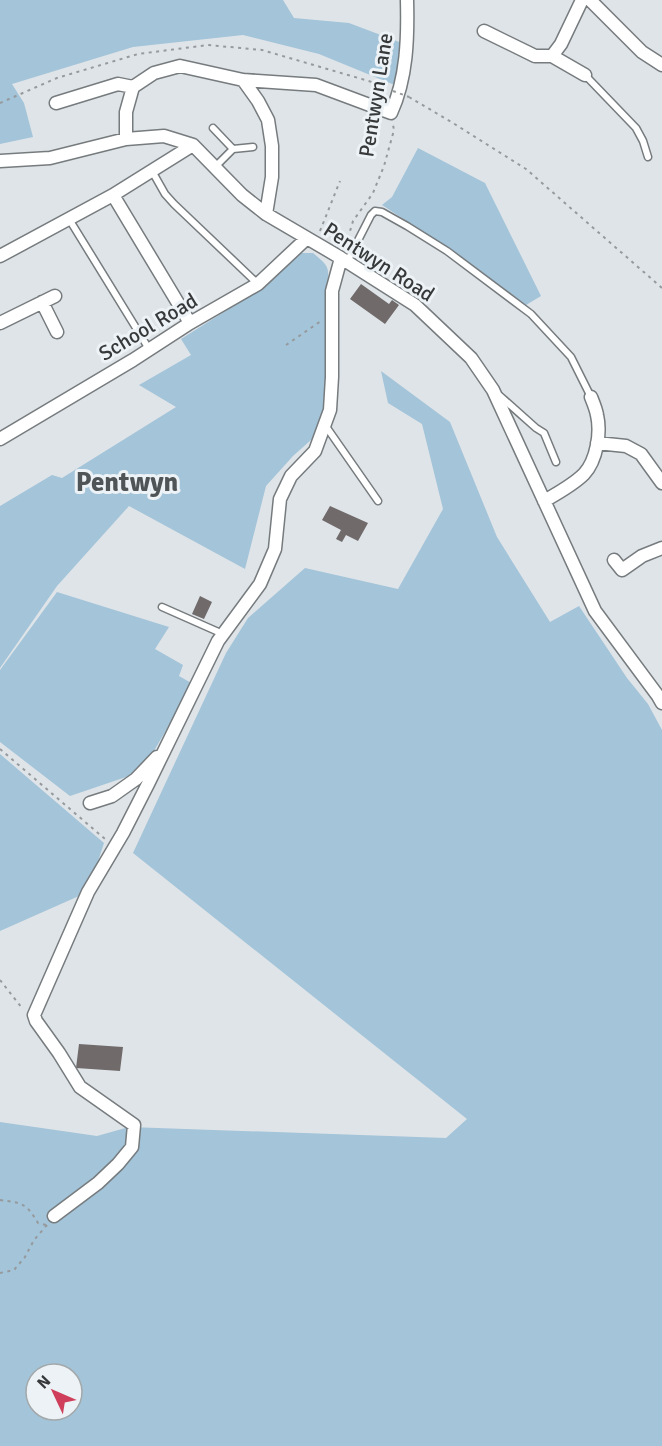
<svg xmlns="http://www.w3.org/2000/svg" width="662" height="1446" font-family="Signika,sans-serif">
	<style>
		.green { fill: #a3c4d9; fill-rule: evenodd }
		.building { fill: #706a6a }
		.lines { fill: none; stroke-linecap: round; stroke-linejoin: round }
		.service-casing { stroke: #767b7e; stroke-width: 9 }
		.minor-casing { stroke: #767b7e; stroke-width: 15 }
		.path { stroke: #969a9c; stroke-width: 2; stroke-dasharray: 3 4.5; stroke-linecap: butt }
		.service { stroke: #fff; stroke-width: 6 }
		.minor { stroke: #fff; stroke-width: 12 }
		.path-bridge { stroke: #969a9c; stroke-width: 2; stroke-dasharray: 3 4.5; stroke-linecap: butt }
		.labels { text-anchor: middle; stroke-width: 6; stroke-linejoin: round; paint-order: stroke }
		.street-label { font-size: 21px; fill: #363839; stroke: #ecf2f5 }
		.district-label { font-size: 27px; font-weight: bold; fill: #4f5457; stroke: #ecf2f5 }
	</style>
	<rect width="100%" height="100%" fill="#dfe4e8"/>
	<path class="green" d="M0,0H283L294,18L349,23L402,43L397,86L319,54L243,35L133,47L12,84L24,103L33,137L0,144Z
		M418,148L485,183L541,296L526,305L463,258L382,205L392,197Z
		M297,253H313C330,267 330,268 326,290L330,397L320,432L293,456L266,486L245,569L129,506L57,586L0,668V506L52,475L62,478L176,407L139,385L191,355L181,339L262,288Z
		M381,371L450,422L497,537L550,622L579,606L627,678L648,704L662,730V1446H0V1122L97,1136L129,1127L446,1138L467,1119L133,853L226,653L248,618L305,568L398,589L443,509L422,424L388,403ZM36,1374H72V1410H36Z
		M57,592L169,627L155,649L183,665L179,676L193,684L151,756L129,776L70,796L0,742V670Z
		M0,754L104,843L88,892L0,931Z"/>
	<path class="building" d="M361,284L389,304L392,300L399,305L385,324L350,299Z
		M330,506L368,523L358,541L346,535L342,542L336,539L341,530L322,520Z
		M200,596L212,602L204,619L192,614Z
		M79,1044L123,1047L120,1071L76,1068Z"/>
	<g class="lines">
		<defs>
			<path id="service" d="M585,75L636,128L643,141L648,157
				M213,128L233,149L253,147
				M215,167L233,149
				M152,171L165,194L174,204L258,284
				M69,219L149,349
				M347,262L371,215L375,211L382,212L407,226L447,251L531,314L571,357L591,397
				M500,396L536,428L544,433L556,462
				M325,425L378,501
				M162,607L223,634"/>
			<path id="minor" d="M582,0L561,44L552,56L585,75
				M590,0L642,52L662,65
				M484,31L535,56H552
				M243,80L258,101L268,120L272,146V177L266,214
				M56,103L118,84L133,87
				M126,139V112L133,87L154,73L180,66L243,80L316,85L391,113C407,78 408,38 407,0
				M0,161L50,158L126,139L164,136L193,145L242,195L266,214L341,258L415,305L471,358L493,390L595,611L658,696L662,703
				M113,195L190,323
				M0,256L113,195L193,145
				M42,302L57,332
				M0,323L55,296
				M0,439L133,360L190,323L258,284L307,238
				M597,443L626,446L641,454L662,483
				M544,501C558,493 573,485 584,474C597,460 601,432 597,415C596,409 593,402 591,397
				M614,560L622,570L642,556L662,548
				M90,803L112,796L136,779L157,757
				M54,1216L98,1183L118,1164L132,1147L134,1125L80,1087L59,1053L36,1021L34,1015L88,892L123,833L148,784L218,641L260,584L275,549L280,499L291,476L315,451L330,410L332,377V291L341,258"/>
		</defs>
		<use href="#service" class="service-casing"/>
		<use href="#minor" class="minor-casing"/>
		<path class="path" d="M409,97L453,123L526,169L662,288
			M0,103L57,78L138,54L208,45L262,50L372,82L387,88
			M320,231L340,181
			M348,238L353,221L373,193L384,166L394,130L393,125
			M286,345L321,321
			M0,749L105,839
			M0,980L22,1008
			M0,1200C23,1203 26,1203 38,1223L46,1225
			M0,1273L14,1270L25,1257L34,1240L47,1225"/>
		<use href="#service" class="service"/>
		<use href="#minor" class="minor"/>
		<path class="path-bridge" d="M393,91L409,97"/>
	</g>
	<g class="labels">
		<g class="street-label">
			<text transform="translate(376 95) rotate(-81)" y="7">Pentwyn Lane</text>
			<text transform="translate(379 262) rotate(33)" y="7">Pentwyn Road</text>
			<text transform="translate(148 327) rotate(-31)" y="7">School Road</text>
		</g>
		<g class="district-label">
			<text x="127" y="491">Pentwyn</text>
		</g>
	</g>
	<g transform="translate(54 1392) rotate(314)"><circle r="28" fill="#ecf2f5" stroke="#a3a8aa" stroke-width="1.5"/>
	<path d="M0-4.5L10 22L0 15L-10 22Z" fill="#cf3f5b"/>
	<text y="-9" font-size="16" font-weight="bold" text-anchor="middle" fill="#363839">N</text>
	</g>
</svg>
